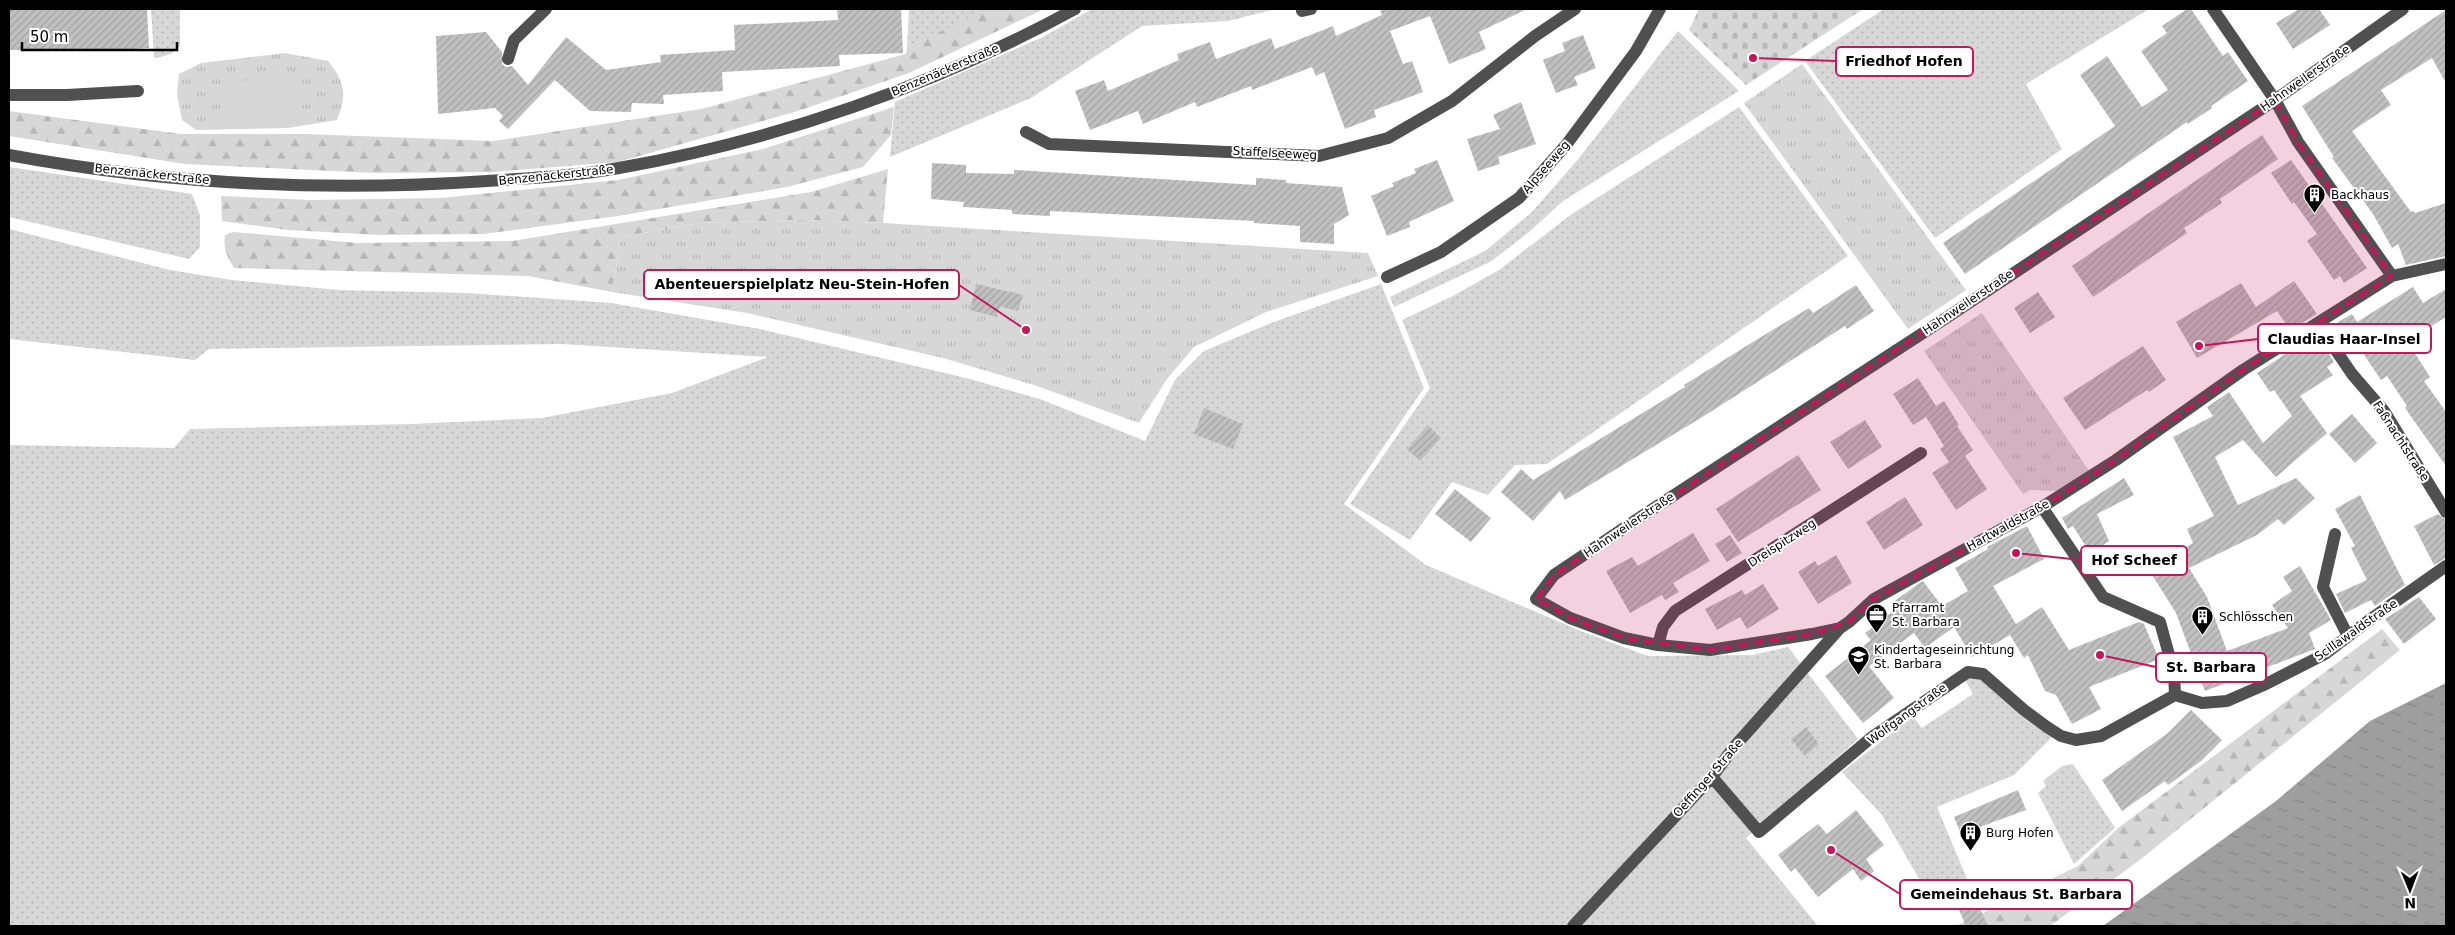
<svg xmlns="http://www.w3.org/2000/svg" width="2455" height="935" font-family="'DejaVu Sans',sans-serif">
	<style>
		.grass { fill: url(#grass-dots) }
		.forest { fill: url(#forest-firs) }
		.cemetery { fill: url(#cemetery-stones) }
		.park { fill: url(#park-tufts) }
		.pitch { fill: #d7d7d7 }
		.water { fill: url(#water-ripples) }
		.building { fill: url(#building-hatch) }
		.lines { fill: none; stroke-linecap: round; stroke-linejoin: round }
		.minor { stroke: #505050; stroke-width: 12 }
		.marked { fill: #c2185b; fill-opacity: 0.2; stroke: #c2185b; stroke-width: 4; stroke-dasharray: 10 6; stroke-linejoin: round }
		.labels { text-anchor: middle; stroke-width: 4; stroke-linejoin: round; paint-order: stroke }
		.street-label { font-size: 12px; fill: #000; stroke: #fff }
		.poi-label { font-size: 12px; fill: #000; stroke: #fff; text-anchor: start }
		.leader { fill: none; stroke: #c2185b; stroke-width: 2 }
		.callout-dot { fill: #c2185b; stroke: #fff; stroke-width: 2 }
		.callout { fill: #fff; stroke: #c2185b; stroke-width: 2 }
		.callout-label { font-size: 14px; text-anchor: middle; font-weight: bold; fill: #000 }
	</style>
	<defs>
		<pattern id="grass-dots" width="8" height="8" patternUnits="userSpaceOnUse" patternTransform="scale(1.25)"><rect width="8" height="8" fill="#d7d7d7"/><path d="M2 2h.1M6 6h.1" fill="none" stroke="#b7b7b7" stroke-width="1.8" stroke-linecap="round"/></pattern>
		<pattern id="forest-firs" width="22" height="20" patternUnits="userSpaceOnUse" patternTransform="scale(1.25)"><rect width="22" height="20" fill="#d7d7d7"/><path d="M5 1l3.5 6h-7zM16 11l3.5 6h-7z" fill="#b7b7b7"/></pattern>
		<pattern id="cemetery-stones" width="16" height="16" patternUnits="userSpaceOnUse" patternTransform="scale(1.25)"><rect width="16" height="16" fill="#d7d7d7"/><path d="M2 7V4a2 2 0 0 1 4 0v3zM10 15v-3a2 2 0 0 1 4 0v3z" fill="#b7b7b7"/></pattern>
		<pattern id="park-tufts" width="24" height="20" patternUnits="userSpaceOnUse" patternTransform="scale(1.25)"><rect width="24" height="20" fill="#d7d7d7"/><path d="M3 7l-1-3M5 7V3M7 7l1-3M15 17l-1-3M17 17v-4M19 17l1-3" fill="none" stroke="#b7b7b7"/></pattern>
		<pattern id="water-ripples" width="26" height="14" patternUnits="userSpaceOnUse" patternTransform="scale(1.25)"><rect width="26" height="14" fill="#9e9e9e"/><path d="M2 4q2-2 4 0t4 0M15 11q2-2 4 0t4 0" fill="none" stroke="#868686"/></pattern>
		<pattern id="building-hatch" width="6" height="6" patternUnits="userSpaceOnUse" patternTransform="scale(1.25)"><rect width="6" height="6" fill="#c0c0c0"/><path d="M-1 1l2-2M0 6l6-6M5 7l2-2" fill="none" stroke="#a3a3a3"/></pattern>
	</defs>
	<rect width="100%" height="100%" fill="#fff"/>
	<path class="grass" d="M151,9H180V46C173,54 165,57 154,58Z
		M909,9H992L907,47Z
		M1092,9H1276L1228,21L1142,26L1031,98L890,157L895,102L1043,37Z
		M1884,9H2149L2026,84L2062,149L1935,238L1805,61Z
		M1678,31L1739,91L1563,201L1528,233L1490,262L1394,307L1390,297L1485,251L1532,212L1580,157Z
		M1739,107L1848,256L1547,464L1515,465L1488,495L1452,482L1410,540L1350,504L1430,388L1402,320L1451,297L1499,270L1572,214Z
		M9,167L192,194L200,215V247L189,259L9,217Z
		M9,229L170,270L232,280L339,290L467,293L611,303L760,329L970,379L1040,399L1145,441L1175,380L1204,351L1271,323L1381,284L1424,388L1344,504L1426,565L1583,632L1648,656L1753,655L1788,647L1858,739L1746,838L1818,926H9V445L174,448L190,429L412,424L542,418L672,393L768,357L562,344L209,349L195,360L9,339Z
		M1964,678L1980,679L2053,736L2014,775L1937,807L1972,891L1936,908L1882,815L1842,772L1913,717L1922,728L1973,694Z
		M2073,764L2115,828L2074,864L2038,793L2046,786L2043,781L2062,766Z"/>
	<path class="forest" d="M989,9H1044L909,73L798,111L618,162L493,172L374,173L185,164L9,136V111L181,134H306L493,141L701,109L906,54L907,47Z
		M894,107L891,135L863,167L787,187L618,216L484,234L379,235L288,230L222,221L221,196L311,200L441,198L618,180L763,149Z
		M888,169L883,223L802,220L699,223L621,237L612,292L528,276L234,268C227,256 223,249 225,235L233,232L358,243L512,241L811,192Z
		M2382,629L2400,650L2141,859L2050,926H1956L2078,866L2117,829Z"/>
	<path class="cemetery" d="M1699,9H1863L1746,85L1689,30Z"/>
	<path class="park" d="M285,53L328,61C344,81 348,94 337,120L288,128L196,130L182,120L177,94L179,74L201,63Z
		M1802,64L1966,290L1908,329L1744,103Z
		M802,220L883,223L1368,253L1378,276L1266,312L1194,347L1167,379L1139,423L1034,385L943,358L747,313L612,292L621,237L699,223Z
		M1982,313L2089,471L2056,491L2030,490L2023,494L1924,351Z"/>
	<path class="pitch" d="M300,77L303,120L227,125L223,82Z"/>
	<path class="water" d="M2446,683V926H2103L2276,801L2370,721Z"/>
	<path class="building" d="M9,9H147L149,48L117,50H9Z
		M837,9H901L903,53L839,55L840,66L722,72L723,91L663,95L664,104L632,103L631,112L590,111L555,80L508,129L499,121L503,116L495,108L438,114L436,36L486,32L502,52V64L506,67L512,66L528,85L566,37L606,70L661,62L660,55L735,50L734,25L838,20Z
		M1380,9H1527L1479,32L1486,49L1449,64L1430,16L1390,31L1403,64L1412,61L1423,92L1374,110L1376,117L1345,129L1324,72L1316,76L1312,67L1252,90L1251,86L1197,107L1195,102L1143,124L1138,111L1090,130L1075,91L1104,80L1108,91L1179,60L1177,54L1210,42L1216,59L1271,38L1275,49L1333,26L1336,36L1382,15Z
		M2187,9H2191L2223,56L2228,52L2248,81L2211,106L2212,108L2188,124L2187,122L1965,274L1943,243L2115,126L2080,75L2107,56L2142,107L2168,90L2141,51L2167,33L2162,26Z
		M2299,9H2319L2330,25L2293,49L2276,23Z
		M2446,10V83L2432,58L2381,90L2391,105L2352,131L2411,212L2413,211L2415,213L2446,203V256L2406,265L2398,244L2392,248L2373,214L2332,158L2334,157L2302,106Z
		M1583,35L1596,68L1574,77L1578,85L1556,93L1543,60L1565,51L1562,43Z
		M1521,102L1536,144L1498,157L1500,164L1478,171L1467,139L1500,129L1493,115Z
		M2262,135L2278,159L2220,199L2222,203L2184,228L2187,233L2093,297L2072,266Z
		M1437,160L1454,201L1409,222L1410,227L1387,236L1371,196L1394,186L1392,183L1416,173L1414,169Z
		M2291,160L2367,268L2344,283L2340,276L2334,280L2307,241L2317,234L2294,202L2292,204L2271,173Z
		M932,163L966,165V173L1014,174V170L1256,185V178L1286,180V183L1342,187L1349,215L1334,224V244L1300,242V226L1254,223V221L1050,211V216L1012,214V210L963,207L964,202L931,199Z
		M2294,281L2317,314L2290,330L2277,311L2197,358L2176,322L2241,283L2256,307Z
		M976,284L1023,295L1018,311L999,306L997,317L970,310Z
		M1856,285L1874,311L1847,329L1845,326L1704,416L1565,500L1560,491L1533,521L1501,492L1521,469L1533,480L1685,387L1684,385L1756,340L1809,308L1813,313Z
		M2413,287L2423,303L2446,289V317L2407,341L2430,377L2424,381L2446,412V466L2405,408L2407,406L2387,376L2381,380L2359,347L2348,354L2330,327L2352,314L2357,322Z
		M2038,292L2055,317L2030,333L2014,308Z
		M2315,334L2334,362L2327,367L2333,375L2300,396L2327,433L2276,477L2243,440L2215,457L2238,505L2296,478L2315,498L2284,525L2278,519L2257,535L2189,568L2207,597L2227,651L2288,628L2272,605L2292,591L2283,577L2300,566L2331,620L2309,633L2315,649L2205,691L2176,613L2149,570L2193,543L2187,529L2214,516L2173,437L2213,416L2207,407L2229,392L2263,443L2292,416L2274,390L2270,392L2257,373Z
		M2143,346L2166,380L2149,392L2147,390L2085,430L2063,398Z
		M1918,378L1936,406L1944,401L1959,425L1957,426L1973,450L1965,456L1987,489L1956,510L1932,473L1949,462L1940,449L1944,446L1926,417L1913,425L1893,394Z
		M1204,408L1243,424L1233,449L1194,434Z
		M2352,414L2377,443L2355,463L2329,434Z
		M1865,420L1882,447L1848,469L1830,442Z
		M1428,425L1441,438L1420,461L1407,449Z
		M1798,455L1821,490L1738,542L1716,509Z
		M2124,478L2134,495L2097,514L2109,541L2090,553L2073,526L2068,529L2062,518Z
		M1455,489L1491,518L1471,542L1435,514Z
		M2360,495L2405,585L2375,606L2371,600L2345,613L2336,594L2367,580L2351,548L2355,546L2335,509Z
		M1905,497L1923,525L1884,550L1866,522Z
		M2438,514L2446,520V558L2434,565L2414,526Z
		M2027,526L2044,559L1993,586L2016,624L2042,607L2069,650L2139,622L2144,624L2159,659L2089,687L2101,709L2072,724L2056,695L2045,691L2028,655L2024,658L2010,635L1972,657L1954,627L1925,648L1914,633L1869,666L1894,698L1863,723L1825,676L1871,640L1865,633L1896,609L1892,603L1918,584L1923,581L1942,606L1968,591L1955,568L1988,549L1987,547Z
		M1693,533L1710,561L1673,583L1679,592L1665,600L1662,595L1630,613L1606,571L1632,557L1638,566Z
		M1730,535L1742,553L1727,562L1715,544Z
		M1836,555L1852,583L1818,604L1798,572L1815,561L1818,566Z
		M1763,584L1779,609L1747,629L1740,617L1717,630L1705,609L1742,590L1745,595Z
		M2419,597L2436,619L2404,644L2385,619Z
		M2191,710L2222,740L2201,761L2168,785L2165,781L2122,811L2102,780L2168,733Z
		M1806,727L1819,744L1805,756L1791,739Z
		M2018,790L2026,810L1961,834L1954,817Z
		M1856,810L1884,845L1866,859L1874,871L1861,881L1853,869L1818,897L1795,868L1791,872L1778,855L1818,824L1827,834Z
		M1973,893L1988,926H1966L1955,901Z"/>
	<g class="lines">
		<path class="minor" d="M2213,9L2275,100L2298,142L2392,276
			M2403,9L2275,100L1946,318L1645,514L1554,575L1536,599L1570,618L1624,638L1658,645L1710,650L1812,634L1840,628L1849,622L1874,599L2042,507L2116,460L2243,370L2392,276L2446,264
			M1302,11L1311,9
			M508,59L514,40L546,9
			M9,95H67L138,91
			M1026,132L1049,144L1319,156L1388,138L1452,101L1535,36L1575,9
			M9,155C165,184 328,192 487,181C531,178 575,176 619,168C777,140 934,86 1075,9
			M1387,277L1441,252L1519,198L1566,145L1636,51L1660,9
			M2318,324L2352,374L2384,411L2446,512
			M2042,507L2103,597L2160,622L2174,673L2175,695
			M2335,534L2323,587L2348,636
			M1658,645L1663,627L1675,611L1921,453
			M2175,695L2202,703L2227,701L2266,684L2325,654L2368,621L2446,566
			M1712,777L1759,832L1872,737L1968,672L1983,674L2024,710L2047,727L2061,736L2076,740L2101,736L2175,695
			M1573,926L1712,777L1734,747L1840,628"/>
	</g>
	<path class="marked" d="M2275,100L2298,142L2392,276L2243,370L2116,460L2042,507L1874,599L1849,622L1812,634L1710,650L1624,638L1570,618L1536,599L1554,575L1645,514Z"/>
	<defs>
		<symbol id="building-pin" viewBox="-11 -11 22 30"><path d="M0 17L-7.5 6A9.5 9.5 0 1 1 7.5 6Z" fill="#000" stroke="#fff"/><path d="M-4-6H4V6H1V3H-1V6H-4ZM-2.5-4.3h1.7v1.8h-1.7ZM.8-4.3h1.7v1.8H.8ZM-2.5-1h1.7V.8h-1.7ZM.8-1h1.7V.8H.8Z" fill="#fff"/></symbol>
		<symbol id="office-pin" viewBox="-11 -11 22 30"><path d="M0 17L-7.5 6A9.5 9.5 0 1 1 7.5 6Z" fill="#000" stroke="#fff"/><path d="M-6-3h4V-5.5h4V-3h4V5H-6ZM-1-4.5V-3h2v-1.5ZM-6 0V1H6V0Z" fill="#fff"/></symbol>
		<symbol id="school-pin" viewBox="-11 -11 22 30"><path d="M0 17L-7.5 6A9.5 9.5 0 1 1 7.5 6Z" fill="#000" stroke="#fff"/><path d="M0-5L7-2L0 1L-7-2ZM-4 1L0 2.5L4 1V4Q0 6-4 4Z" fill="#fff"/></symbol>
	</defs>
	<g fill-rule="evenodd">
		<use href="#building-pin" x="2302" y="182" width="25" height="34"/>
		<use href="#office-pin" x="1864" y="602" width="25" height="34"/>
		<use href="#building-pin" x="2190" y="604" width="25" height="34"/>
		<use href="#school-pin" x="1846" y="644" width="25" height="34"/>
		<use href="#building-pin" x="1958" y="820" width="25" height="34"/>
	</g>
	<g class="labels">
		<g class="street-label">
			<text transform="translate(945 70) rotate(-23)" y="4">Benzenäckerstraße</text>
			<text transform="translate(2305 78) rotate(-35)" y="4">Hahnweilerstraße</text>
			<text transform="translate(1275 153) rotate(3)" y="4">Staffelseeweg</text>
			<text transform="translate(1546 167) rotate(-49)" y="4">Alpseeweg</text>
			<text transform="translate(152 174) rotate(6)" y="4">Benzenäckerstraße</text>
			<text transform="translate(556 175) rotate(-6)" y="4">Benzenäckerstraße</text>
			<text transform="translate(1968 302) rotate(-34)" y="4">Hahnweilerstraße</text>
			<text transform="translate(2401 441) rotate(57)" y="4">Faßnachtstraße</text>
			<text transform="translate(1629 525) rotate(-34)" y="4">Hahnweilerstraße</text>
			<text transform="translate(2008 525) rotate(-29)" y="4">Hartwaldstraße</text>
			<text transform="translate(1782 543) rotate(-33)" y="4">Dreispitzweg</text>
			<text transform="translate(2356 630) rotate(-35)" y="4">Scillawaldstraße</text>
			<text transform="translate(1907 714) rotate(-36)" y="4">Wolfgangstraße</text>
			<text transform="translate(1708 778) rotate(-49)" y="4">Oeffinger Straße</text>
		</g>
		<g class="poi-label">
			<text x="2331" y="199">Backhaus</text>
			<text x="1892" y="612">Pfarramt<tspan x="1892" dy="14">St. Barbara</tspan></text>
			<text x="2219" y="621">Schlösschen</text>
			<text x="1874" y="654">Kindertageseinrichtung<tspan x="1874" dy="14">St. Barbara</tspan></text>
			<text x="1986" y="837">Burg Hofen</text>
		</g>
	</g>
	<path class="leader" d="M1753 58L1836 61M1026 330L959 285M2199 346L2258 339M2016 553L2081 560M2100 655L2156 667M1831 850L1900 894"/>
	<g class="callout-dot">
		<circle cx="1753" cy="58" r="5"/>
		<circle cx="1026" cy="330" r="5"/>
		<circle cx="2199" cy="346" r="5"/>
		<circle cx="2016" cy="553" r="5"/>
		<circle cx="2100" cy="655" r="5"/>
		<circle cx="1831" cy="850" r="5"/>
	</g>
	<g class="callout">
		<rect x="1836" y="47" width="137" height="29" rx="5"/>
		<rect x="644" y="270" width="315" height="29" rx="5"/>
		<rect x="2258" y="324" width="173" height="29" rx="5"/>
		<rect x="2081" y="546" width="106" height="29" rx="5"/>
		<rect x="2156" y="653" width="110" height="29" rx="5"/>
		<rect x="1900" y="880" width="232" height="29" rx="5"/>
	</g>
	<g class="callout-label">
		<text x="1904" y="66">Friedhof Hofen</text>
		<text x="802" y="289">Abenteuerspielplatz Neu-Stein-Hofen</text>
		<text x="2344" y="344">Claudias Haar-Insel</text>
		<text x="2134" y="565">Hof Scheef</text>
		<text x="2211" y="672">St. Barbara</text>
		<text x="2016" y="899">Gemeindehaus St. Barbara</text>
	</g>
	<rect width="2455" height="935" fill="none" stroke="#000000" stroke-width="20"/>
	<g transform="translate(2410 890) rotate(179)" stroke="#ffffff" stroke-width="4" paint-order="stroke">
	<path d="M0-4L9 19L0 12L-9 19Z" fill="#000000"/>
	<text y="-8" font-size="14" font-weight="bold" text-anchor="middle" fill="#000000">N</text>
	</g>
	<path d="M22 42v8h155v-8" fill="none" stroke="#000000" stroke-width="2.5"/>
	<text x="30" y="42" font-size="15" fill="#000000" stroke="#ffffff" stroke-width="4" paint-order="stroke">50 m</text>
</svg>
